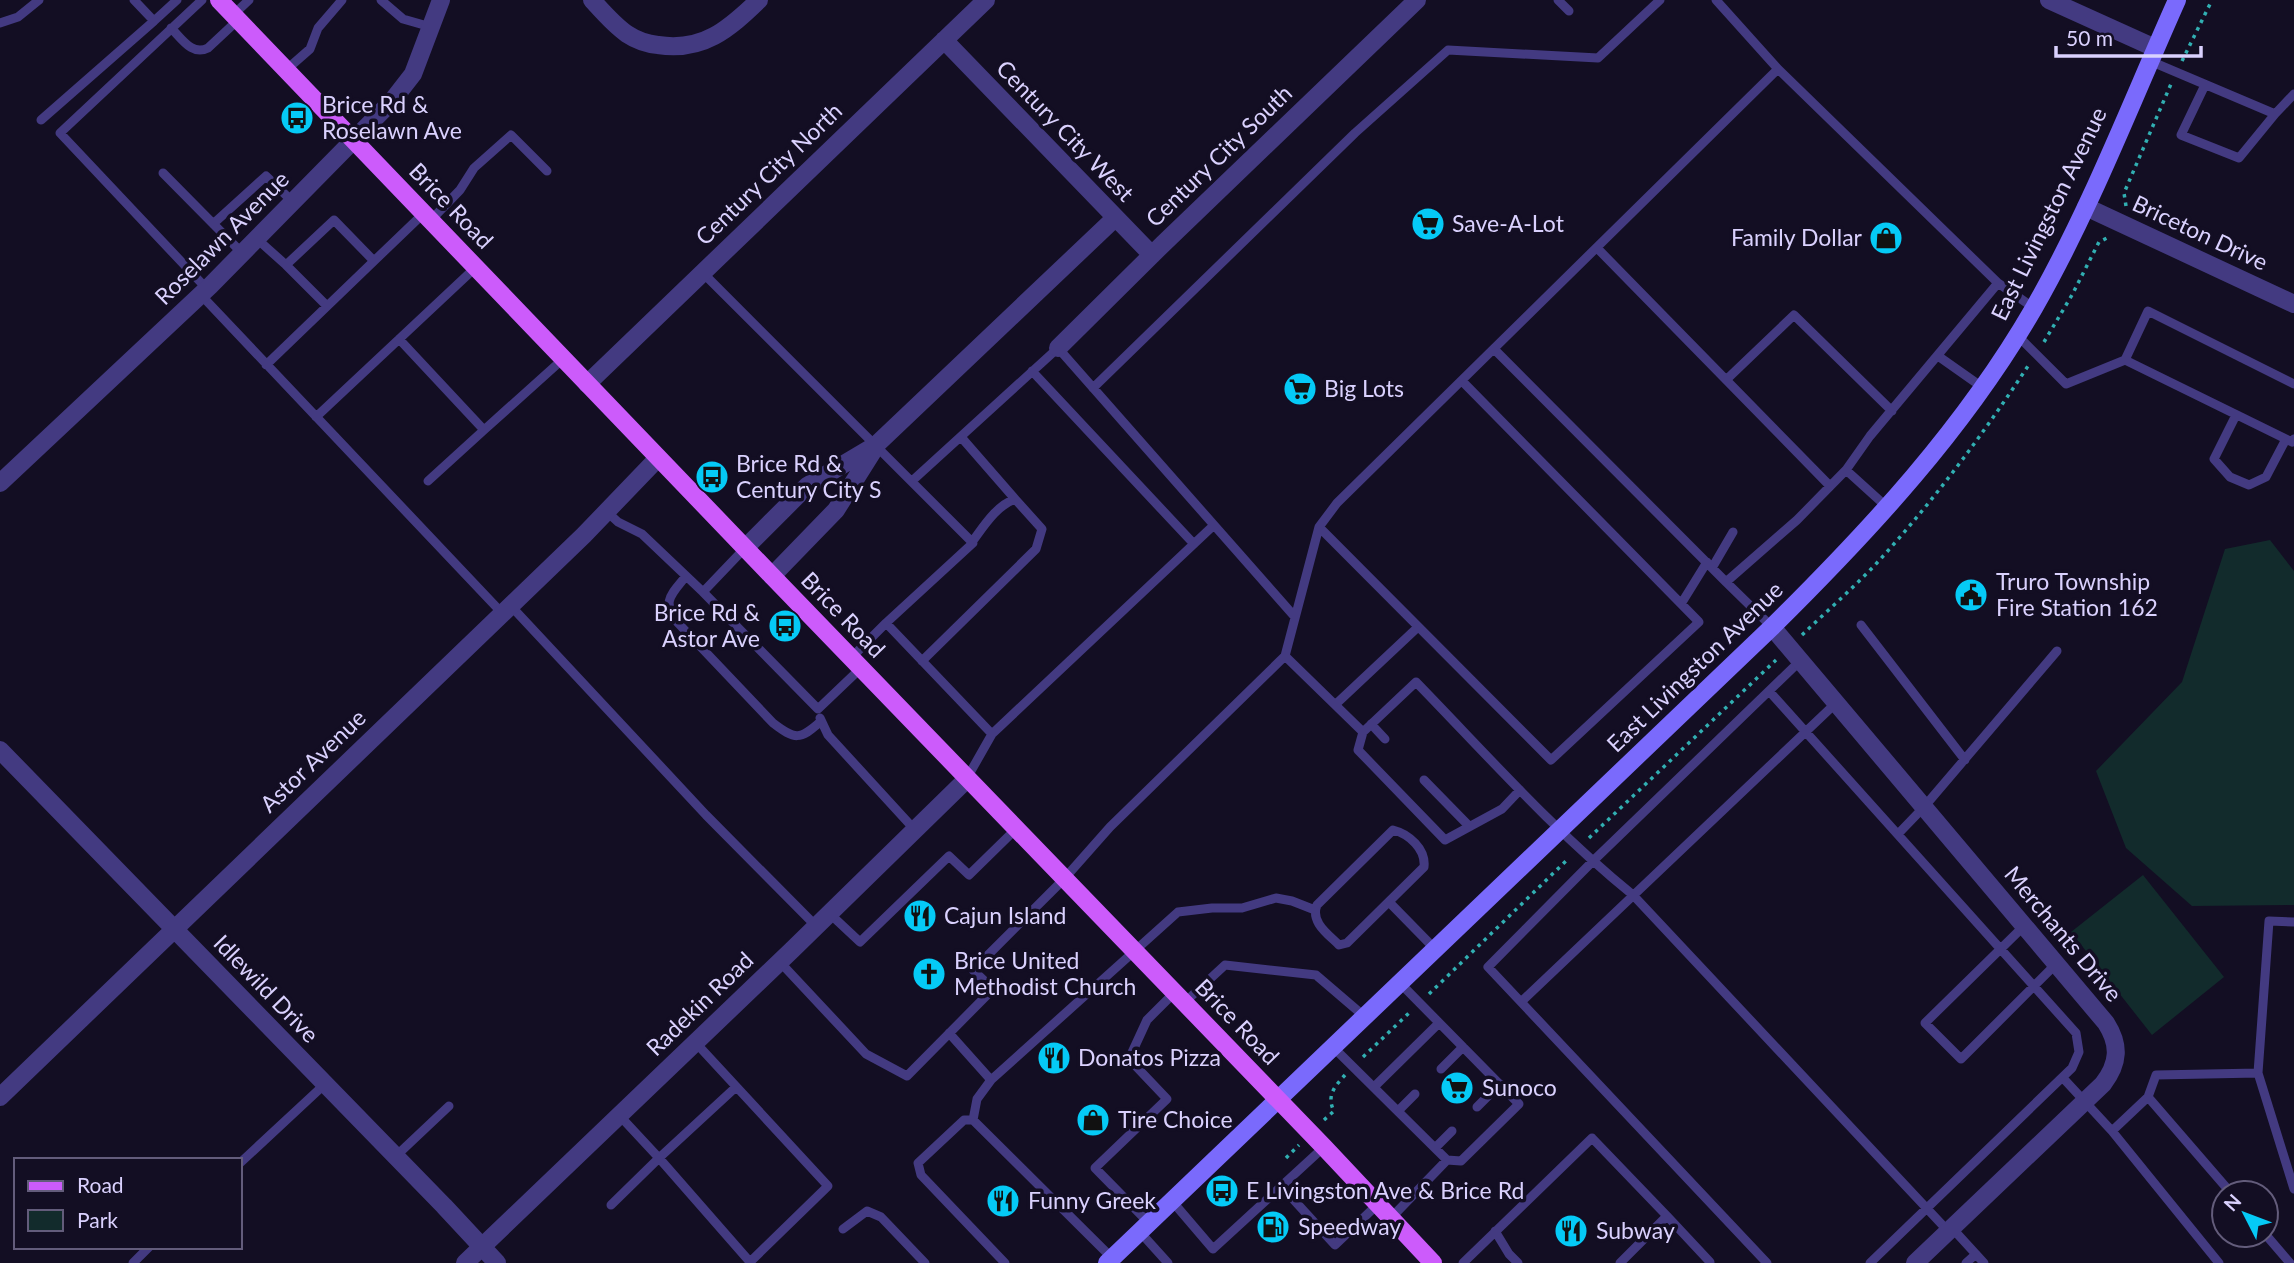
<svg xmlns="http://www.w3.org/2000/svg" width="2294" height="1263" font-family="Lato,sans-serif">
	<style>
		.green { fill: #122b2c }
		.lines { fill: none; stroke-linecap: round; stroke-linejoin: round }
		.path { stroke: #31afb2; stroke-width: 3.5; stroke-dasharray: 3.5 5; stroke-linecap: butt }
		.lane { stroke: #433a81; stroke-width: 9 }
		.street { stroke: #433a81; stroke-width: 18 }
		.secondary { stroke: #7a6afc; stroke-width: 18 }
		.primary { stroke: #cc5bfb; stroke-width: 18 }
		.labels { text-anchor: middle; stroke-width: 7; stroke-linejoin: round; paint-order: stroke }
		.poi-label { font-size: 23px; fill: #dad1fe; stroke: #130e23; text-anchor: start }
		.street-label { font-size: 23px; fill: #dad1fe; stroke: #130e23 }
	</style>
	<rect width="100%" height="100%" fill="#130e23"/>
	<path class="green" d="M2270,540L2294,571V905L2192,906L2126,848L2096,771L2182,682L2225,549Z
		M2143,875L2224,977L2152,1035L2071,932Z"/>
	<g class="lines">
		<path class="path" d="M2182,61L2212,0
			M2126,206L2124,193L2171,84
			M2044,342L2072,295L2099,242L2109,237
			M1802,635C1826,612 1852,589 1875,565C1932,503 1982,436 2028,366
			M1589,838L1776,660
			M1429,994L1569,858
			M1363,1057L1410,1012
			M1324,1120L1334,1111C1326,1096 1335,1086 1345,1075
			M1286,1158L1299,1145"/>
		<path class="lane" d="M134,0L154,21L177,0
			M202,0L60,133L207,289
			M381,0L403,19L431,27
			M1558,0L1569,11
			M1716,0L1778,69
			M233,15L249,0
			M0,23L18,17L39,0
			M171,28C182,39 192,56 208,48L238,20
			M2150,61L2275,114L2294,94
			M286,70L310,49L318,28L342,0
			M2205,85L2181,135L2239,158L2275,114
			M41,120L154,21
			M163,173L243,254
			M431,220L460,190L474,168L511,135L547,171
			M213,224L266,176L294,203
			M257,239L286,265L334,220L374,261L424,213
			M1597,248L1830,486
			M286,265L327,306
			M702,272L973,543L886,623
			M1998,283L2034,308
			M201,295L502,613
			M2017,335L2066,384L2125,360L2148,311L2294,384
			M399,339L484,430L563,359
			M1494,349L1726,582
			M1938,356L1982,387
			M2125,360L2286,439L2292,442L2294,439
			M266,365L374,261
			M1032,371L1194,544
			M1726,380L1794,315L1892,411
			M1093,388L1355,133L1448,50L1598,58L1660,0
			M2236,415L2214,459L2230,477L2249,485L2266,477L2286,439
			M316,417L476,267
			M961,437L1015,499
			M428,481L484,430
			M912,481L1058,348L1295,617
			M606,511L618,522L642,534L703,592
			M1319,527L1551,760L1699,622L1462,381
			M745,548L703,592L818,709L861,668
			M1712,568L1733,532
			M686,576C671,595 661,601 678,623L773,723C795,740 800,740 820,722
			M1681,604L1707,562
			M511,606L706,815L816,926
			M1861,625L1965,760
			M1772,627L1726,582L1797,520L1846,470
			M1285,656L1363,732L1416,682C1487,755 1554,831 1633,895L1948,1231
			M851,658L886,623L992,734
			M922,661L1036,549L1042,529L1015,499C996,506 984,526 972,542
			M1769,691L2076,1033L2079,1052L2072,1068L1870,1263
			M1336,704L1418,627
			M820,718L828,735L915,830
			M1371,724L1385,739
			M1363,732L1358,750L1445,840L1502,809L1520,790
			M967,778L992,734L1214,525
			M1424,780L1469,826
			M1393,830C1409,834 1426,849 1424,867L1347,943L1339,945C1328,934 1310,922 1317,905Z
			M1898,834L1924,807L2057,651
			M1389,902L1435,949
			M829,913L860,942L949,856L969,875L1016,829
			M2024,926L1925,1023L1961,1059L2056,964
			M779,961L866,1054L907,1076L993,989L973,970L1064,879L1110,827L1285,656L1319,527L1337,503L1778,69L1998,283L1870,436L1846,470L1888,508
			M1521,1002L1488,967L1592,862L1800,661
			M1184,1003L1225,965L1316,975L1365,1017
			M949,1033L991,1080L1178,912L1212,908H1242L1276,898L1292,901L1315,910
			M1333,1047L1447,1160
			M1441,1069L1463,1047
			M2258,1073L2294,1189
			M2063,1078L2112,1131L2148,1097L2156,1075L2258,1073L2269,921L2294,922
			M1374,1087L1439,1023
			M2148,1097L2231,1193
			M1477,1107L1500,1084
			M1398,1111L1415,1094
			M619,1115L659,1158L736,1087
			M973,1120L977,1099L991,1080
			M2112,1131L2219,1263
			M1435,1148L1452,1131
			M396,1156L449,1106
			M240,1163L325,1084
			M1282,1187L1335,1245L1377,1205
			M1172,1201L1213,1249L1324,1147
			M611,1205L659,1158L750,1262L828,1186L695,1042
			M1667,1216L1710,1262
			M1390,1219L1447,1160L1461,1161L1519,1104L1400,983
			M1149,1223L1095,1168L1167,1099L1129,1059L1147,1020L1174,993
			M1952,1228L1984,1263
			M843,1229L867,1211L881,1217L925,1263
			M1495,1231L1509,1254L1518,1263
			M1140,1232L1168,1263
			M2266,1235L2290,1263
			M133,1263L149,1247
			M1005,1263L921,1175L918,1163L964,1120H973L1112,1258
			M1463,1263L1592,1138L1667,1216L1620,1263
			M1767,1263L1521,1002L1836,703
			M1966,1263L1976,1254"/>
		<path class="street" d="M592,0C603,12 614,25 627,34C636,40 648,44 658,45C703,52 729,29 759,0
			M2049,0L2155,48
			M944,40L1152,255
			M2086,207L2294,304
			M1058,348L1163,244L1417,0
			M587,384L986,0
			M0,483L210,286L392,101L413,74L441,0
			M745,548L807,486L876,445L1115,218
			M772,576L836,510L875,448
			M1772,627L2106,1023C2120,1045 2119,1063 2103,1084L1915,1263
			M0,750L444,1206L497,1263
			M0,1097L584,535L658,458
			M465,1263L792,950L967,779"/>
		<path class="secondary" d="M1107,1263L1772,627C1870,530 1964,429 2034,308C2090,210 2131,103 2177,0"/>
		<path class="primary" d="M219,0L772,576L1324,1147L1433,1263"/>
	</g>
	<defs>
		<symbol id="bus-disc" viewBox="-11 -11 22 22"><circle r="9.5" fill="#05caf6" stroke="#130e23"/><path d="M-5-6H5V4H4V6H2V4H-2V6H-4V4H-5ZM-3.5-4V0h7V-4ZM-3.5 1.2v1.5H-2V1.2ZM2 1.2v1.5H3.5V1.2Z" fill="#111"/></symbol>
		<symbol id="supermarket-disc" viewBox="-11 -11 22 22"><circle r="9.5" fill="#05caf6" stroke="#130e23"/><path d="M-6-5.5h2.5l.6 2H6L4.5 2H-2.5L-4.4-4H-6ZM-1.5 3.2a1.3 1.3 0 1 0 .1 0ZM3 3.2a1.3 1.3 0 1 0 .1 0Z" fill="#111"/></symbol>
		<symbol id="shop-disc" viewBox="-11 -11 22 22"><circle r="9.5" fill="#05caf6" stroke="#130e23"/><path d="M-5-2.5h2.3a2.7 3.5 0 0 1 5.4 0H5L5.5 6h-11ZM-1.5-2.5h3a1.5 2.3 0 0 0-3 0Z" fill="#111"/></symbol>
		<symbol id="civic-disc" viewBox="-11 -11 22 22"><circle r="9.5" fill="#05caf6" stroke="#130e23"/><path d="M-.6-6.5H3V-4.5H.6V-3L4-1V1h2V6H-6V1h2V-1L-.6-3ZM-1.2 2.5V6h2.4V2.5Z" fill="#111"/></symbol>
		<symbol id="restaurant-disc" viewBox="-11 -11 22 22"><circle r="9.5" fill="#05caf6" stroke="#130e23"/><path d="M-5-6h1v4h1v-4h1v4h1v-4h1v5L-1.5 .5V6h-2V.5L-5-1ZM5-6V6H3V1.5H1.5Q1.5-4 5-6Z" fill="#111"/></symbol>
		<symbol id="church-disc" viewBox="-11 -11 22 22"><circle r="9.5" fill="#05caf6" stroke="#130e23"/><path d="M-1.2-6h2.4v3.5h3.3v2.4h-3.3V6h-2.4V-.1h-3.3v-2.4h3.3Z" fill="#111"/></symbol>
		<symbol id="fuel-disc" viewBox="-11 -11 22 22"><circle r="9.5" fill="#05caf6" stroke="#130e23"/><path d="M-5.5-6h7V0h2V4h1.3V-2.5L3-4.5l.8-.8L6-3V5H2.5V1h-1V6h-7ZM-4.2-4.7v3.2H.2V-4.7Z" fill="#111"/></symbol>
	</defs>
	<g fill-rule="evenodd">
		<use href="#bus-disc" x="278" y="99" width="38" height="38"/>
		<use href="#supermarket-disc" x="1409" y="205" width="38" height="38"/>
		<use href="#shop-disc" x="1867" y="219" width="38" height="38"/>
		<use href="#supermarket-disc" x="1281" y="370" width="38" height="38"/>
		<use href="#bus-disc" x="693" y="458" width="38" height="38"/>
		<use href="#civic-disc" x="1952" y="576" width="38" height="38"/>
		<use href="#bus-disc" x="766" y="607" width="38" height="38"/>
		<use href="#restaurant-disc" x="901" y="897" width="38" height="38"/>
		<use href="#church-disc" x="910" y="955" width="38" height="38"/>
		<use href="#restaurant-disc" x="1035" y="1039" width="38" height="38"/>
		<use href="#supermarket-disc" x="1438" y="1069" width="38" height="38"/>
		<use href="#shop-disc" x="1074" y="1101" width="38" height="38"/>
		<use href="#bus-disc" x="1203" y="1172" width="38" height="38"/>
		<use href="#restaurant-disc" x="984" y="1182" width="38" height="38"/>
		<use href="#fuel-disc" x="1254" y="1208" width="38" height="38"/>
		<use href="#restaurant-disc" x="1552" y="1212" width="38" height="38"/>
	</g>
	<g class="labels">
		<g class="poi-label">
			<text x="322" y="113">Brice Rd &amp;<tspan x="322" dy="26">Roselawn Ave</tspan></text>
			<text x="1452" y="232">Save-A-Lot</text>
			<text x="1862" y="246" text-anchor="end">Family Dollar</text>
			<text x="1324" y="397">Big Lots</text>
			<text x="736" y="472">Brice Rd &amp;<tspan x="736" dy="26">Century City S</tspan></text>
			<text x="1996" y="590">Truro Township<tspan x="1996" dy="26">Fire Station 162</tspan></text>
			<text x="760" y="621" text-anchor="end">Brice Rd &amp;<tspan x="760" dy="26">Astor Ave</tspan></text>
			<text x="944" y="924">Cajun Island</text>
			<text x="954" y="969">Brice United<tspan x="954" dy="26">Methodist Church</tspan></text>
			<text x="1078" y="1066">Donatos Pizza</text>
			<text x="1482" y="1096">Sunoco</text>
			<text x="1118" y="1128">Tire Choice</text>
			<text x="1246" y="1199">E Livingston Ave &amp; Brice Rd</text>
			<text x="1028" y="1209">Funny Greek</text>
			<text x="1298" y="1235">Speedway</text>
			<text x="1596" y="1239">Subway</text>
		</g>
		<g class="street-label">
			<text transform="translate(1065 131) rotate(46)" y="8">Century City West</text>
			<text transform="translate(1219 156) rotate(-44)" y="8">Century City South</text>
			<text transform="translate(769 174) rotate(-44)" y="8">Century City North</text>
			<text transform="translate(451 206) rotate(46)" y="8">Brice Road</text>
			<text transform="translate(2049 214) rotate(-64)" y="8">East Livingston Avenue</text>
			<text transform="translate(2200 233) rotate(25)" y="8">Briceton Drive</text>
			<text transform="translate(222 238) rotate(-45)" y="8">Roselawn Avenue</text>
			<text transform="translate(843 615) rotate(46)" y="8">Brice Road</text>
			<text transform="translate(1695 667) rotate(-44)" y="8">East Livingston Avenue</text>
			<text transform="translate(313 761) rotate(-44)" y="8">Astor Avenue</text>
			<text transform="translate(2063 934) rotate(50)" y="8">Merchants Drive</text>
			<text transform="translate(266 989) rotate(46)" y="8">Idlewild Drive</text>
			<text transform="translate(700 1004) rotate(-44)" y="8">Radekin Road</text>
			<text transform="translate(1237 1022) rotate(46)" y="8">Brice Road</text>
		</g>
	</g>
	<rect x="14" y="1158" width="228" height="91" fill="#130e23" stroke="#635c7b" stroke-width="2"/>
	<rect x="28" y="1181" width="35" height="10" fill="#cc5bfb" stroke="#635c7b" stroke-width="2"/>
	<text x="77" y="1193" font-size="21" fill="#dad1fe">Road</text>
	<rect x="28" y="1210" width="35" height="21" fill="#122b2c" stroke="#635c7b" stroke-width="2"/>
	<text x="77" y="1228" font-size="21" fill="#dad1fe">Park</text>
	<g transform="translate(2245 1214) rotate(312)"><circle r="33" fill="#130e23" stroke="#635c7b" stroke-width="2"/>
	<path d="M0-5L12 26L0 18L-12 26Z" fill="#05caf6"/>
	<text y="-10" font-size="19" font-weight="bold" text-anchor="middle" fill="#dad1fe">N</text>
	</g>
	<path d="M2056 46v10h145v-10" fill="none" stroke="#dad1fe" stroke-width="3.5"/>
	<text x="2066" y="46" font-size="21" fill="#dad1fe" stroke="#130e23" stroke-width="5" paint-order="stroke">50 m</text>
</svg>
